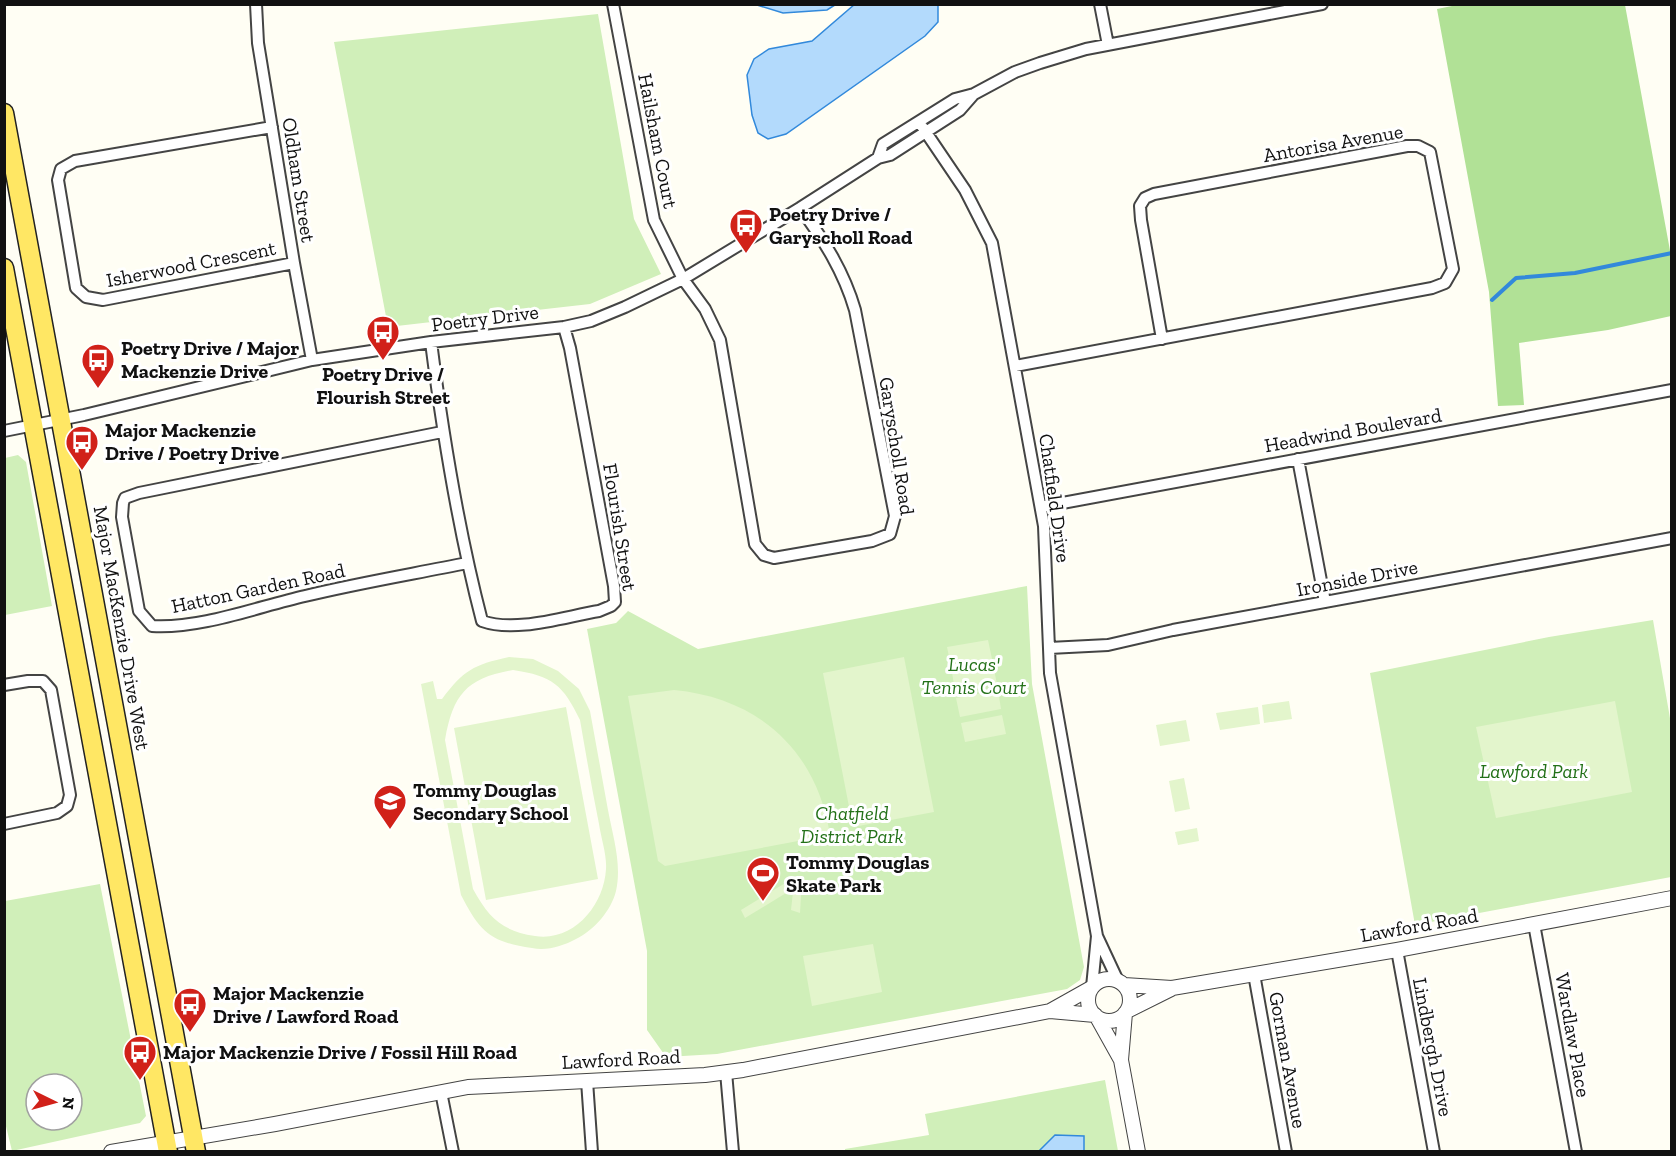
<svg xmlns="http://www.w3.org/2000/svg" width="1676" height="1156" font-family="'Zilla Slab',serif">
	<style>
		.green { fill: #d0efb9; fill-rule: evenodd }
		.forest { fill: #b1e196 }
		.pitch { fill: #e3f5cc; fill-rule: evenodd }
		.water { fill: #b3dafc; stroke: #3289db; stroke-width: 1.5 }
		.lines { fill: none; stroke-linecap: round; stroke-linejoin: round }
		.stream { stroke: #3289db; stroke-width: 4 }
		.minor-casing { stroke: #444; stroke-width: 14 }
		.tertiary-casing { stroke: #444; stroke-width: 16 }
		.primary-casing { stroke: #222; stroke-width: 21 }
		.minor { stroke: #fff; stroke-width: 10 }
		.tertiary { stroke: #fff; stroke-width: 14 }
		.primary { stroke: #ffe764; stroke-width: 18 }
		.labels { text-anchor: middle; stroke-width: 6; stroke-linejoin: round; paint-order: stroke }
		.street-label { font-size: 20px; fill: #111; stroke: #fff }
		.poi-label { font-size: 20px; font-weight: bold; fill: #111; stroke: #fff; text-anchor: start }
		.park-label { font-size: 20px; font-style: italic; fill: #237118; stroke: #fff }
	</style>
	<rect width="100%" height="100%" fill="#fffef4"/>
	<path class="green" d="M598,14L634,219L661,274L590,304L388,327L334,42Z
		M18,455L26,462L52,606L5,615V458Z
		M1027,586L1032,684L1084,967L1080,980L1067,989L717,1054L666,1057L647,1030V951L587,629L616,623L628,611L698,649Z
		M1653,620L1671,724V877L1415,925L1370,673L1549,637Z
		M100,884L146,1116L140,1123L135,1124L12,1151L4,1118L5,901ZM36,1084H72V1120H36Z
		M1105,1080L1118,1151L845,1152V1149L929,1135L925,1114Z"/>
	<path class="forest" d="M1462,4L1625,5L1671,256V316L1608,330L1519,343L1524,405L1498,406L1489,292L1437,9Z"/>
	<path class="pitch" d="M988,640L992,659L951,666L947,647Z
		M509,657L533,659L558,671L579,689L590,711C596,744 602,777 608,810C613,837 622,864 616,891C611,911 594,930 576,939C563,946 547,951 532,948C490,942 480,932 461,895L421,684L433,681L437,699H442C464,670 473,665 509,657ZM513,670C553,676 563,685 580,720C586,755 592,789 599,824C601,838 607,855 606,869C604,905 574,942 535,936C502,931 489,918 473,889L445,740C453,694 467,678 513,670Z
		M904,657L934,812L853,827L823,673Z
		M993,665L997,684L955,692L952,672Z
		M674,690C759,698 817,751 830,835L665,866L658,861L628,696Z
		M998,690L1001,709L960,717L956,698Z
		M1289,701L1292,719L1264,723L1262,705Z
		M1615,701L1632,792L1496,818L1476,727Z
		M566,707L598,879L486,900L454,728Z
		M1258,707L1260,724L1220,730L1216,713Z
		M1002,715L1006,734L965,742L961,723Z
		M1186,720L1190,741L1160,746L1156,725Z
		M1184,778L1190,809L1175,812L1169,781Z
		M1197,828L1199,841L1178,845L1175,832Z
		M795,877L802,879L800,913L791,910L793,892L791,890L745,918L741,910Z
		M873,944L882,992L812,1006L803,956Z"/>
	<path class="water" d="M855,4L938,5V22L925,36L786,134L768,139L758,133L752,115L747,75L754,59L769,49L812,41Z
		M757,5H835L827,10L783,13Z
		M1055,1135L1084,1136V1151H1039Z"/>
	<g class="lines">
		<path class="stream" d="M1492,300L1516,278L1575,273L1672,253"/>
		<defs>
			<path id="minor" d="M256,4L258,43L294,263L312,360
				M613,4L654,220L683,279L705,309L720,340L755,544L764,555L774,558L872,541L890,534L895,516L855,310C844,272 824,240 800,208
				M1100,4L1108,45
				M919,122L965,190L992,243L1044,526L1050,673L1097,936L1118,981
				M272,127L75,161L61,169L58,180L76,288L86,297L103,300L294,263
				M878,158L883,144L955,99L974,94L1015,72L1040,63L1086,49L1322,4
				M431,342C443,436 458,529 482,621C516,633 563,617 599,611L611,606L615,602L614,586L570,348L564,327
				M1015,366L1432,288L1445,283L1453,269L1430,152L1418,146H1407L1154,194L1145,198L1140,206L1141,220L1162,339
				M4,431L84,415L312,360L431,342L564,327L591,321L625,307L683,279L800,208L878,158L890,155L960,110L974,94
				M442,432L139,493L125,498L123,503L122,517L139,611L152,626C200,629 257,607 305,596C358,583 413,574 467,563
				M1298,459L1325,602
				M1041,507L1672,390
				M1049,648L1108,645L1173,630L1672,538
				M4,685L28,681H43L51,690L70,795L67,806L57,813L4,824
				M1534,924L1576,1152
				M1397,950L1434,1152
				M1254,974L1286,1152
				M1092,987L1097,936
				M726,1072L733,1152
				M587,1081L592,1152
				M441,1092L453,1152"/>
			<path id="tertiary" d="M1088 1000a21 21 0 1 1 42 0a21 21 0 1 1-42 0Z
				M1124,985L1172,988L1397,950L1672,898
				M1050,1011L1091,988
				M1127,1011L1171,989
				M1125,1013L1121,1060L1138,1152
				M1097,1017L1121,1060
				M111,1152L275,1124L468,1087L705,1075L743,1070L1050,1011L1095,1015"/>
			<path id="primary" d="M4,113L196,1152
				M4,268L168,1152"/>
		</defs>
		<use href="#minor" class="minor-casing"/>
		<use href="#tertiary" class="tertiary-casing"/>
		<use href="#primary" class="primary-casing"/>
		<use href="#minor" class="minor"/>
		<use href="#tertiary" class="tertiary"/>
		<use href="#primary" class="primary"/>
	</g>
	<defs>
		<symbol id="bus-pin" viewBox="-11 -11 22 30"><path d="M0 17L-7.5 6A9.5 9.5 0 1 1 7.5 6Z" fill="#d12119" stroke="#fff"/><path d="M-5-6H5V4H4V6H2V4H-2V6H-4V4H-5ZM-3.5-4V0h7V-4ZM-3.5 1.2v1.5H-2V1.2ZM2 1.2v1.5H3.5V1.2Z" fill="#fff"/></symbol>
		<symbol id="school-pin" viewBox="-11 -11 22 30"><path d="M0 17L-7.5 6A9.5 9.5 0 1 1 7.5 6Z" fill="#d12119" stroke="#fff"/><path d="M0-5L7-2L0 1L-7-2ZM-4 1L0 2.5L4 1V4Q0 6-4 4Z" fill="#fff"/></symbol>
		<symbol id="stadium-pin" viewBox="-11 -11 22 30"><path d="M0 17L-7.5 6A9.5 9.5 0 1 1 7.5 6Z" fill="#d12119" stroke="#fff"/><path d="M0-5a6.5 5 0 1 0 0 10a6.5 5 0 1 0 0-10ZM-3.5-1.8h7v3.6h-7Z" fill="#fff"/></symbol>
	</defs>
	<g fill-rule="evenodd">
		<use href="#bus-pin" x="727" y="206" width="38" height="52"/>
		<use href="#bus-pin" x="364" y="313" width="38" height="52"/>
		<use href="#bus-pin" x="79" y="341" width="38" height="52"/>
		<use href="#bus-pin" x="63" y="423" width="38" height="52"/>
		<use href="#school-pin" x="371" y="782" width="38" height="52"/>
		<use href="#stadium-pin" x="744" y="854" width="38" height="52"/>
		<use href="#bus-pin" x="171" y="985" width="38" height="52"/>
		<use href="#bus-pin" x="121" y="1033" width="38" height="52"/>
	</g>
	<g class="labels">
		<g class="street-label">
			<text transform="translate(658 141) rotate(79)" y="7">Hailsham Court</text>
			<text transform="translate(1333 143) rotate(-10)" y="7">Antorisa Avenue</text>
			<text transform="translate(299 180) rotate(81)" y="7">Oldham Street</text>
			<text transform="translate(191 264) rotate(-11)" y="7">Isherwood Crescent</text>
			<text transform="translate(485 318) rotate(-7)" y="7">Poetry Drive</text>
			<text transform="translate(1353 430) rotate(-10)" y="7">Headwind Boulevard</text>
			<text transform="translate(897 446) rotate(81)" y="7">Garyscholl Road</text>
			<text transform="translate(1055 498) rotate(82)" y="7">Chatfield Drive</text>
			<text transform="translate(620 527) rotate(81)" y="7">Flourish Street</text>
			<text transform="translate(1357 578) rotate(-11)" y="7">Ironside Drive</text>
			<text transform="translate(258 588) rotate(-12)" y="7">Hatton Garden Road</text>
			<text transform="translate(122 628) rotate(80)" y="7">Major MacKenzie Drive West</text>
			<text transform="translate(1419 925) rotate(-10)" y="7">Lawford Road</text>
			<text transform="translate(1573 1035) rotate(80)" y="7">Wardlaw Place</text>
			<text transform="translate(1433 1047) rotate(79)" y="7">Lindbergh Drive</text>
			<text transform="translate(621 1059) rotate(-3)" y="7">Lawford Road</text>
			<text transform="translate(1288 1060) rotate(80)" y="7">Gorman Avenue</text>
		</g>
		<g class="poi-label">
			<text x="769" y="221">Poetry Drive /<tspan x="769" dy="23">Garyscholl Road</tspan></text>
			<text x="121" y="355">Poetry Drive / Major<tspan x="121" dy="23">Mackenzie Drive</tspan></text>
			<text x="383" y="381" text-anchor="middle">Poetry Drive /<tspan x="383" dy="23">Flourish Street</tspan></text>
			<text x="105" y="437">Major Mackenzie<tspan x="105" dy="23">Drive / Poetry Drive</tspan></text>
			<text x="413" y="797">Tommy Douglas<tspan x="413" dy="23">Secondary School</tspan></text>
			<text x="786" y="869">Tommy Douglas<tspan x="786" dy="23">Skate Park</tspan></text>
			<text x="213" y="1000">Major Mackenzie<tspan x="213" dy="23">Drive / Lawford Road</tspan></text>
			<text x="163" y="1059">Major Mackenzie Drive / Fossil Hill Road</text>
		</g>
		<g class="park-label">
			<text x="974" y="671">Lucas'<tspan x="974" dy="23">Tennis Court</tspan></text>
			<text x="1534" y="778">Lawford Park</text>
			<text x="852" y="820">Chatfield<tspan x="852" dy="23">District Park</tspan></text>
		</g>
	</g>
	<rect width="1676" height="1156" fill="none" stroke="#111111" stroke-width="12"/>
	<g transform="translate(54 1102) rotate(95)"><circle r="28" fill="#ffffff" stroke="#a0a0a0" stroke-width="1.5"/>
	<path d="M0-4.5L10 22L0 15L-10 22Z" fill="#d12119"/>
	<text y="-9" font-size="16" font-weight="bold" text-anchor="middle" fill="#111111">N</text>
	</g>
</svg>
